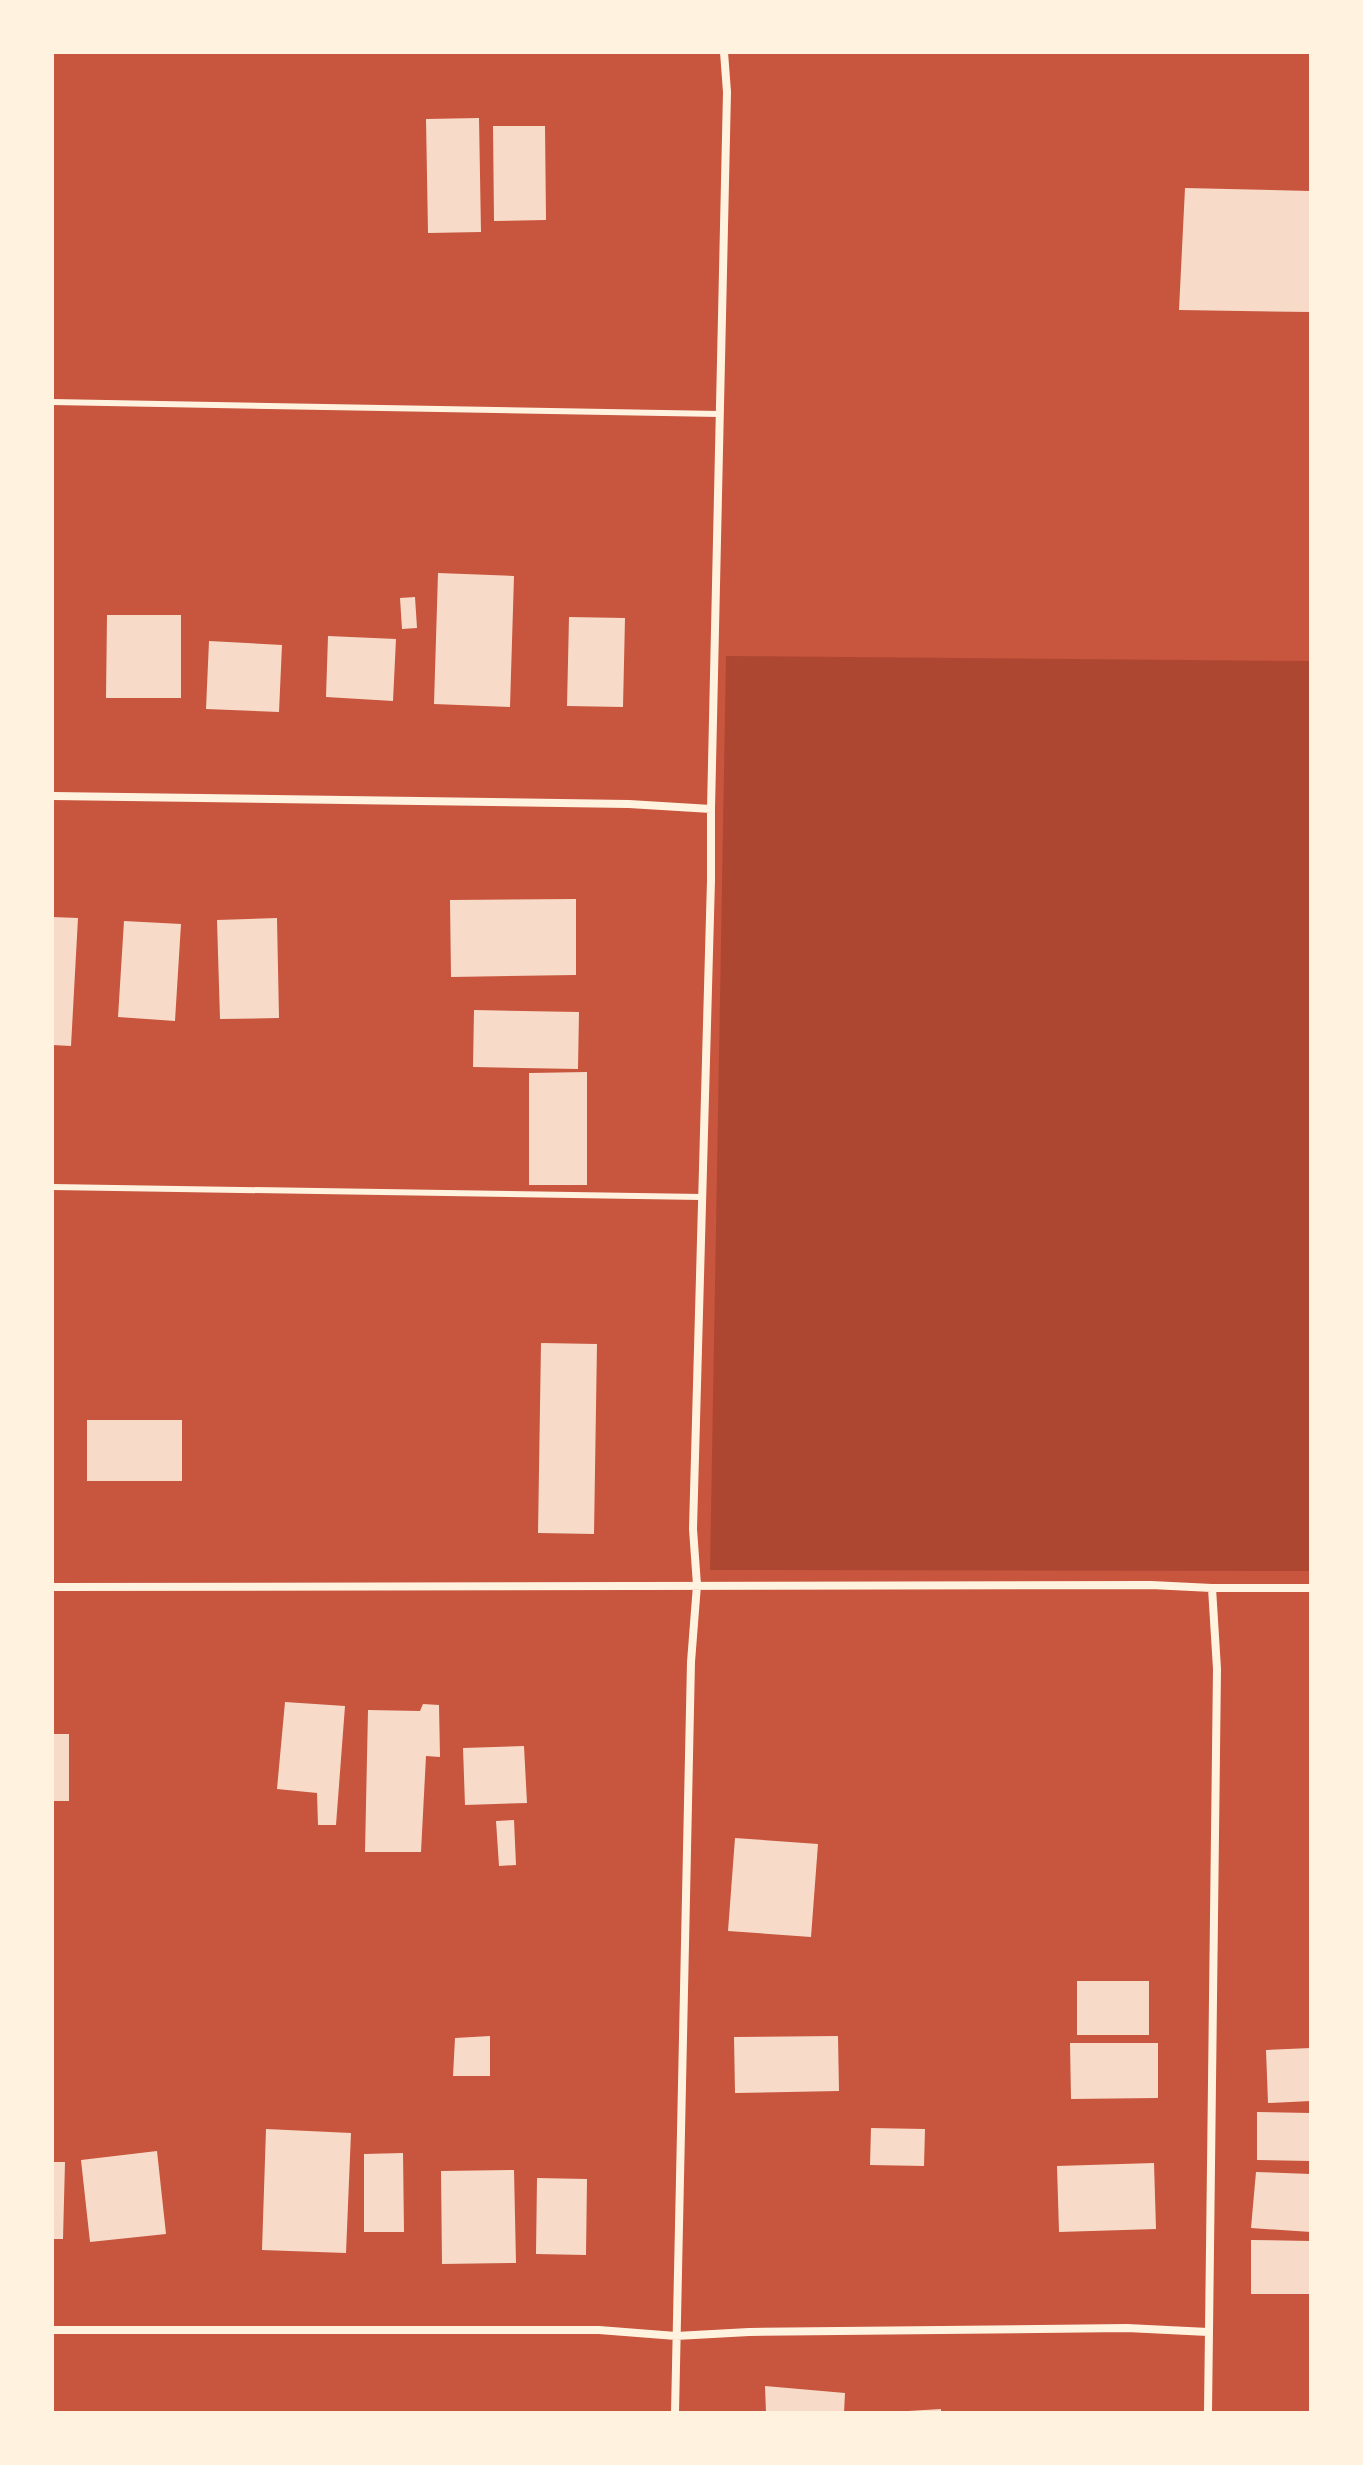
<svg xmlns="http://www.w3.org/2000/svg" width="1363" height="2465" font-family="'IBM Plex Sans',sans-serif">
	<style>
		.green { fill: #ae4732 }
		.building { fill: #f7dbc8 }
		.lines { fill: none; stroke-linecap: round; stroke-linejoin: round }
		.service { stroke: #fff3e0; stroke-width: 6 }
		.minor { stroke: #fff3e0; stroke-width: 8 }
	</style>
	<rect width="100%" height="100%" fill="#c8553d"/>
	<path class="green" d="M726,656L1311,661V1571L710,1570Z"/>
	<path class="building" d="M479,118L481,232L428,233L426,119Z
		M493,126H545L546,220L494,221Z
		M1185,188L1311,191V312L1179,310Z
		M438,573L514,576L510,707L434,704Z
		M415,597L417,628L402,629L400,598Z
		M107,615H181V698H106Z
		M569,617L625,618L623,707L567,706Z
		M328,636L396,639L393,701L326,697Z
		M209,641L282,645L279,712L206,709Z
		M576,899V975L451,977L450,900Z
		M52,917L78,918L71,1046L52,1045Z
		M277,918L279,1018L220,1019L217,920Z
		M124,921L181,924L175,1021L118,1017Z
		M474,1010L579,1012L578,1069L473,1067Z
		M587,1072V1185H529V1073Z
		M541,1343L597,1344L594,1534L538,1533Z
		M87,1420H182V1481H87Z
		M285,1702L345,1706L336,1825H318L317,1793L277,1789Z
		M423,1704L439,1705L440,1757L426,1756L421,1852H365L368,1710L420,1711Z
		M52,1734H69V1801H52Z
		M524,1746L527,1803L465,1805L463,1748Z
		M514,1820L516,1865L499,1866L496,1821Z
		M735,1838L818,1844L811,1937L728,1931Z
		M1077,1981H1149V2035H1077Z
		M490,2036V2076H453L455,2038Z
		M838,2036L839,2091L735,2093L734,2037Z
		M1070,2043H1158V2098L1071,2099Z
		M1311,2048V2101L1268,2103L1266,2050Z
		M1257,2112L1311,2113V2161L1257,2160Z
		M871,2128L925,2129L924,2166L870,2165Z
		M266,2129L351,2133L346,2253L262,2250Z
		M157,2151L166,2234L90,2242L81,2160Z
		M403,2153L404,2232H364V2154Z
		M52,2162H65L63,2239H52Z
		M1154,2163L1156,2229L1059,2232L1057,2166Z
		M514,2170L516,2263L442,2264L441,2171Z
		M1256,2172L1311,2174V2232L1251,2228Z
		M537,2178L587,2179L586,2255L536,2254Z
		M1251,2240L1311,2241V2294H1251Z
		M765,2386L845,2393L844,2413H766Z
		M941,2409V2413H908V2411Z"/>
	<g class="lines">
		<path class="service" d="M52,402L720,414
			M52,1187L702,1197"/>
		<path class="minor" d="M52,796L629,804L711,809
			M52,1587L1151,1585L1212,1588H1311
			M52,2330H599L676,2336L749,2332L1127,2328L1208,2332
			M675,2413L691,1662L697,1585L693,1529L711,880V809L727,92L724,52
			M1208,2413L1217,1669L1212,1588"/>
	</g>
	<rect width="1363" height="2465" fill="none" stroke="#fff3e0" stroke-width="108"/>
</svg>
